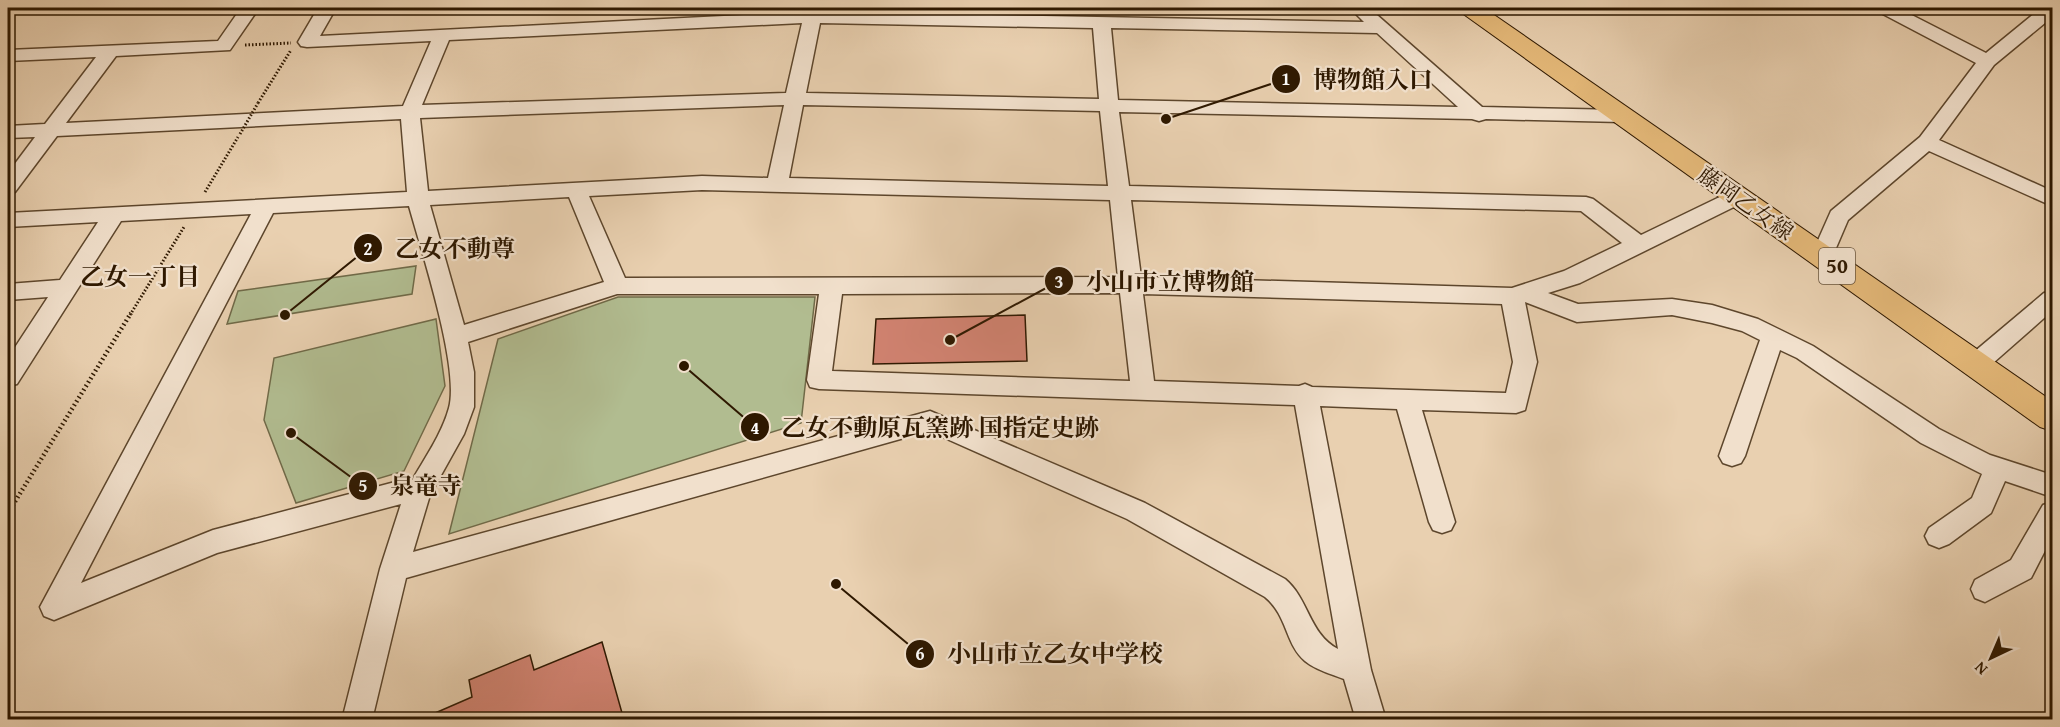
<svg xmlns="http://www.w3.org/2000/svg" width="2060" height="727" font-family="'Gentium Book Plus','Noto Serif JP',serif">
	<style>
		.green { fill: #b1bc90; stroke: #706a48; stroke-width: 1.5 }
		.building { fill: #d28372; stroke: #2e1800; stroke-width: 1.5 }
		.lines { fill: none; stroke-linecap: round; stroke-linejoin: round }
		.minor-casing { stroke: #5d462c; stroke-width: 3 }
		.major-casing { stroke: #2e1800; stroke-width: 2 }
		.path-far1 { stroke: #2e1800; stroke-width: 3; stroke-dasharray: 1.5 2; stroke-linecap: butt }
		.path { stroke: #2e1800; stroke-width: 4.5; stroke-dasharray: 1.5 3; stroke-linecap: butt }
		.minor { fill: #f1e0cc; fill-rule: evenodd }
		.major { fill: #e4b878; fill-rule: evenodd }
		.path-bridge { stroke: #2e1800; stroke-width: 3; stroke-dasharray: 1.5 2; stroke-linecap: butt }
		.labels { text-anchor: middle; stroke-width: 4.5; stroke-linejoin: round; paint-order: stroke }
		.shield { fill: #f1e0cc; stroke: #68543d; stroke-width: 1.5 }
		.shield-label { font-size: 21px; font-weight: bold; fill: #2e1800 }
		.street-label { font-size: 22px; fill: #2e1800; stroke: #f1e0cc }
		.neighbourhood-label { font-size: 24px; font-weight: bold; fill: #2e1800; stroke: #f1e0cc }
		.leader { fill: none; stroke: #2e1800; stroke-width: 2 }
		.callout-dot { fill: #2e1800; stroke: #f1e0cc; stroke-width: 2 }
		.mark-label { font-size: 18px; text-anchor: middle; font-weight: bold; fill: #fff }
		.callout-label { font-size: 24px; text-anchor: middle; font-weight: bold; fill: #2e1800; stroke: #f1e0cc; stroke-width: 4.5; stroke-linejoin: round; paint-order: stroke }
	</style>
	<rect width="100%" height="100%" fill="#e9d0b0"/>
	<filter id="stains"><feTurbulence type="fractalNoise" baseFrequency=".00333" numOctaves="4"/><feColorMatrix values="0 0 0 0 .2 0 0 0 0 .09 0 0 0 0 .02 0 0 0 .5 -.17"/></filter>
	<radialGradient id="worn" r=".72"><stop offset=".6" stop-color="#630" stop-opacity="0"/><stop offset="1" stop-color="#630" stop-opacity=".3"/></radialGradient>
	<path class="green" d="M416,266L412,294L227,324L238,291Z
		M618,297H815L801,423L449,534L498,339Z
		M436,319L445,386L404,471L296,503L264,420L274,358Z"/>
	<path class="building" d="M1025,315L1027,361L873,364L876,319Z
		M602,642L624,720H419L472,697L469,680L530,655L534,670Z"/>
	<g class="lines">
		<defs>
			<path id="minor" d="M241,8H259L230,50L116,56L66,123L403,106L431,41L307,47L301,46L298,42L318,8H336L320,36L804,12L805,8H823L822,12L1364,22L1350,8H1369L1482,107L1621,110L1628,112L1631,116L1628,120L1621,122L1486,119L1479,121L1472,119L1119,112L1129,186L1586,197L1593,199L1641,235L1730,192L1737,190L1744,192L1748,197L1744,202L1580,283L1548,293L1578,304L1672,299L1712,305L1758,319L1813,346L1939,429L1990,455L2052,475V497L2005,481L1991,513L1949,544L1939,548L1929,544L1925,536L1929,528L1972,498L1982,474L1921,443L1797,358L1780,350L1745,456L1741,463L1732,466L1723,463L1719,456L1760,340L1742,331L1712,323L1672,315L1577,322L1525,302L1537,362L1525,410L1516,413L1422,410L1455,522L1451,530L1442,533L1433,530L1429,522L1397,409L1320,406L1371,670L1386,720H1356L1344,679C1331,674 1316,670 1305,661C1285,644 1288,616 1265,597L1127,519L929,431L406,578L372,720H342L380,569L401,504L217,553L54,620L44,616L40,607L251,214L121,221L17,384L8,386V358L48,297L8,300V284L60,280L98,222L8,227V213L407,192L401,119L57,136L15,192L8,194V173L35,137L8,138V126L45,124L96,57L8,61V50L218,41ZM802,23L786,93L422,105L449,40ZM820,23L1093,28L1099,99L806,93ZM1111,28L1377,33L1458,107L1118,100ZM784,105L768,178L702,176L428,191L420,118ZM803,105L1100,111L1108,186L789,178ZM702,190L1110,200L1118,277L625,278L589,196ZM569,197L604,282L464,325L430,205ZM1131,200L1581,211L1622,243L1564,271L1512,288L1141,277ZM409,206C421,250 460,368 449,408C442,434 424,459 411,482H395L213,530L81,583L273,213ZM1120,293L1130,381L832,371L842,294ZM617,294H819L807,380L810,387L819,389L1295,405L1338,649C1309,634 1309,599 1285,579L1145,503L930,411L413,552L430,495L464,434L474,407V372L468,342ZM1143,294L1502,304L1513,362L1506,393L1312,387L1305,384L1299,386L1154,381Z
				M1876,8H1898L1986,53L2036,12V8H2052L2051,18L1994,65L1939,140L2052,191V206L1929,151L1848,220L1830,262L1822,264L1814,262L1811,256L1831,211L1920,137L1976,63L1879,12Z
				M2052,291V311L1984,371L1976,373L1968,371L1964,364L1968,357L2044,293Z
				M2052,502V537L2031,578L1985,602L1975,598L1971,589L1975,580L2011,560L2043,505Z"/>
			<path id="major" d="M1458,8H1484L2052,401V431L2040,427L1462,13Z"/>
		</defs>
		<use href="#minor" class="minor-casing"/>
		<use href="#major" class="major-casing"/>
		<path class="path-far1" d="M245,45L291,43
			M258,103L291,50
			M205,192L238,137
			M130,315L184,227"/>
		<path class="path" d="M8,513L131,313"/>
		<use href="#minor" class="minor"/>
		<use href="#major" class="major"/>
		<path class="path-bridge" d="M240,134L258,103"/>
	</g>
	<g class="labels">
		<rect class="shield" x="1819" y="248" width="36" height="36" rx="4.5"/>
		<g class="shield-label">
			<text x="1837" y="273">50</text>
		</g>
		<g class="street-label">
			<text transform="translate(1746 203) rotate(35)" y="8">藤岡乙女線</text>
		</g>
		<g class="neighbourhood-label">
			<text x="140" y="285">乙女一丁目</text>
		</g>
	</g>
	<path class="leader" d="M1166 119L1286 79M285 315L368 248M950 340L1059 281M684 366L755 427M291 433L363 486M836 584L920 654"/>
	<g class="callout-dot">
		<circle cx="1166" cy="119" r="6"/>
		<circle cx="285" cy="315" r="6"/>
		<circle cx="950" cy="340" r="6"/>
		<circle cx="684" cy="366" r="6"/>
		<circle cx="291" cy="433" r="6"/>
		<circle cx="836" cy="584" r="6"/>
		<circle cx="1286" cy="79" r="15"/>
		<circle cx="368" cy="248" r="15"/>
		<circle cx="1059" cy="281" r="15"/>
		<circle cx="755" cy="427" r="15"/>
		<circle cx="363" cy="486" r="15"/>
		<circle cx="920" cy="654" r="15"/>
	</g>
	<g class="mark-label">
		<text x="1286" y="85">1</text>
		<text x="368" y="255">2</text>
		<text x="1059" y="288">3</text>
		<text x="755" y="434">4</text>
		<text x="363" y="492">5</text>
		<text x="920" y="660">6</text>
	</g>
	<g class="callout-label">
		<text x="1373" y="88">博物館入口</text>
		<text x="455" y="257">乙女不動尊</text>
		<text x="1170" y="290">小山市立博物館</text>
		<text x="940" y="436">乙女不動原瓦窯跡 国指定史跡</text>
		<text x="426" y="494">泉竜寺</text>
		<text x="1055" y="662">小山市立乙女中学校</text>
	</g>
	<rect width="2060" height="727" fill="none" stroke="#e9d0b0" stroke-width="30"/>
	<rect x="9" y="9" width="2042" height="709" fill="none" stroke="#2e1800" stroke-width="3"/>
	<rect x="15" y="15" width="2030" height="697" fill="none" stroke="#2e1800" stroke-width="1.5"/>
	<g transform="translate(1991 658) rotate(224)" stroke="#f1e0cc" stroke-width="4.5" paint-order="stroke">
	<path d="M0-4.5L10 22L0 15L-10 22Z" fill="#2e1800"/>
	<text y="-9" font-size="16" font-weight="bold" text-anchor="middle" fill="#2e1800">N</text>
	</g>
	<rect width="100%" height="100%" filter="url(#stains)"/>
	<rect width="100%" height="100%" fill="url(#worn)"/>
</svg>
